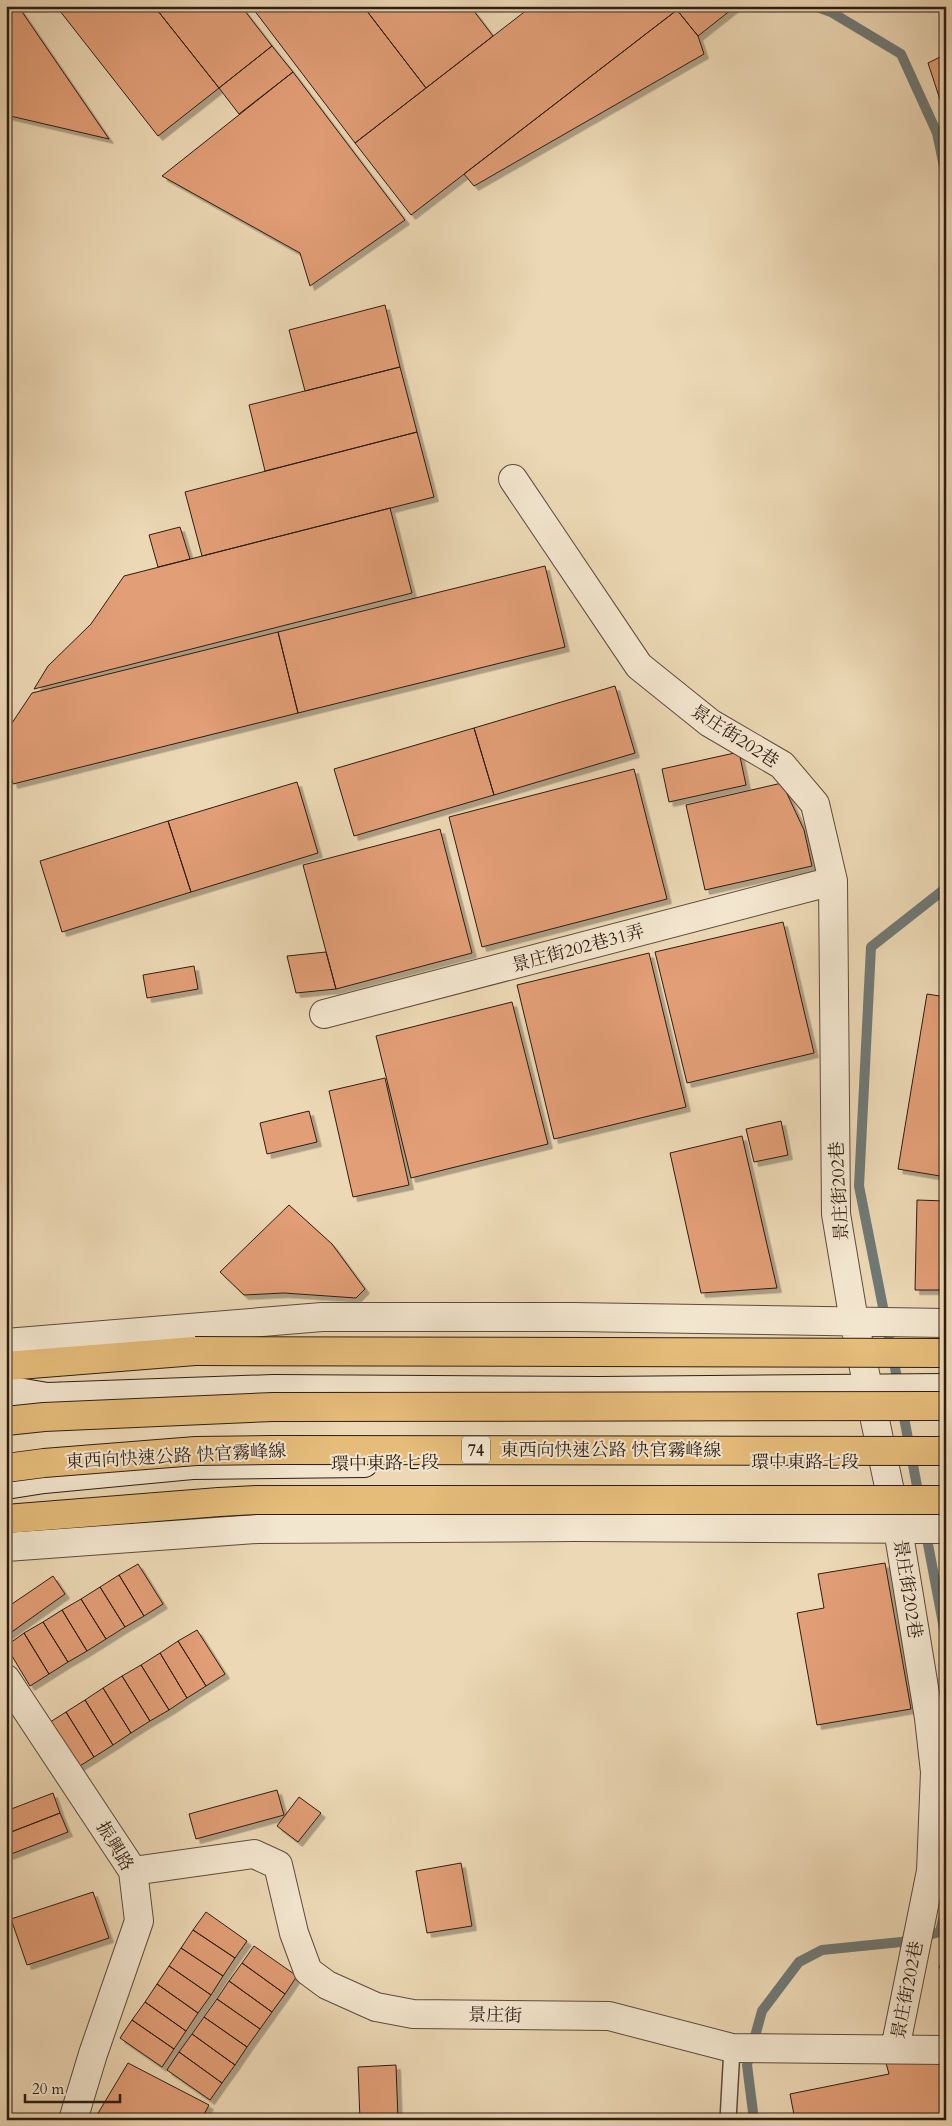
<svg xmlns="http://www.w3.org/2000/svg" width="952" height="2126" font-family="Cardo,'Noto Serif TC',serif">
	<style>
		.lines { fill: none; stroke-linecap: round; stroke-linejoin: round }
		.stream { stroke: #707976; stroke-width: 10 }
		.building { fill: #e29e76; stroke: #2d1d13; filter: url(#shadow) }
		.lane-casing { stroke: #5d4c3c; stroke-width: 18 }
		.street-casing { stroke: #5d4c3c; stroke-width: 30 }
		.secondary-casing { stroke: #2d1d13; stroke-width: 30 }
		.highway-casing { stroke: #2d1d13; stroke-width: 30 }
		.lane { stroke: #f3e6cf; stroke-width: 15 }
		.street { stroke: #f3e6cf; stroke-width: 28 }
		.secondary { stroke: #f3e6cf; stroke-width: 28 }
		.highway { stroke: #e6bc7a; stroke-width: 28 }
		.highway-bridge-casing { stroke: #2d1d13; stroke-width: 30; stroke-linecap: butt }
		.highway-bridge { stroke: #e6bc7a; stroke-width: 28 }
		.labels { text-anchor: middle; stroke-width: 4; stroke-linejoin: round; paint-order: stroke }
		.shield { fill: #f3e6cf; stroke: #68594b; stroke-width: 1 }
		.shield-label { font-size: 16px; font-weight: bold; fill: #2d1d13 }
		.street-label { font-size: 18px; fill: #2d1d13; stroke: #f3e6cf }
	</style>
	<defs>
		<filter id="shadow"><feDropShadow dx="4.5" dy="4.5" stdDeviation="0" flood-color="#0004"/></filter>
	</defs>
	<rect width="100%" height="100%" fill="#ecd8b5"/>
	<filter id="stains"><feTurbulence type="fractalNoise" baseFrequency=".004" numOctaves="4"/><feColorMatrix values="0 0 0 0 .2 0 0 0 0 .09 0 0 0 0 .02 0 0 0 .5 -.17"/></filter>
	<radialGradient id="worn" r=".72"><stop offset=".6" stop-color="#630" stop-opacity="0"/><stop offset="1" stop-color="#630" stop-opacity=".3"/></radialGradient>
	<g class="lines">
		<path class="stream" d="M814,6L831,12L901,54L937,133L946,176
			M899,1388L859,1186L871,947L946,888
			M902,1407L946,1639
			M754,2120L747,2065L762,2011L799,1962L822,1950L901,1942L940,1932L946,1907"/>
	</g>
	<path class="building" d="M6,6H18L109,139L6,115Z
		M56,6H154L219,88L158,136Z
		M154,6H241L272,46L219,88Z
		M251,6H363L426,88L355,143Z
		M363,6H470L493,36L426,88Z
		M532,6H736L698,36L677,10L411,215L355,143Z
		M677,10L698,36L704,54L474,186L464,174Z
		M272,46L293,72L239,114L219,88Z
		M946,54V118L928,63Z
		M293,72L405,220L310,286L300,253L162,176Z
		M385,305L400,367L305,391L289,330Z
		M400,367L417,432L265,471L249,405Z
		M417,432L434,497L202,556L185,492Z
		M390,508L412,593L34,689L48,666L91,624L124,576Z
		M180,527L190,559L158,567L149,535Z
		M545,566L565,647L298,713L278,632Z
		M278,632L298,713L13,784L6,757V732L32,693Z
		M615,686L635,753L494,795L474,728Z
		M474,728L494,795L354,836L334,769Z
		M739,752L746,785L669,802L662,769Z
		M634,769L667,899L482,947L449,817Z
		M297,782L318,853L191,892L168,821Z
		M782,783L804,830L812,866L705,890L686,805Z
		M168,821L191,892L62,932L40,861Z
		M440,829L472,953L336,989L303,865Z
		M783,922L814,1053L687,1083L655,952Z
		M326,952L336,989L296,993L287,956Z
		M649,953L686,1107L554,1139L517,985Z
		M194,966L198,989L147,998L143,975Z
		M927,994L946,997V1177L898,1169Z
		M512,1002L548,1144L411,1178L376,1036Z
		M385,1078L409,1185L353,1197L329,1091Z
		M309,1111L317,1142L267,1154L260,1123Z
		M781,1121L788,1155L754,1162L746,1129Z
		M742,1136L777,1288L701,1293L670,1153Z
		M917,1200L946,1201V1290H915Z
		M289,1205L332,1244L365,1289L356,1298L284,1293L244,1295L220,1272Z
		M885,1563L911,1709L817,1725L797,1613L824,1608L818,1574Z
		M138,1564L163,1604L144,1616L119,1575Z
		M119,1575L144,1616L125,1627L100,1587Z
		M53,1576L65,1594L6,1636V1608Z
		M100,1587L125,1627L106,1639L81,1599Z
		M81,1599L106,1639L87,1651L62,1610Z
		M62,1610L87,1651L68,1662L43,1622Z
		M43,1622L68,1662L49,1674L24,1633Z
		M197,1630L225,1674L206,1686L178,1641Z
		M24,1633L49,1674L30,1686L6,1646Z
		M178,1641L206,1686L187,1698L160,1653Z
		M160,1653L187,1698L169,1710L141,1665Z
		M141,1665L169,1710L150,1721L122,1676Z
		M122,1676L150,1721L131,1733L103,1688Z
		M103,1688L131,1733L113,1745L85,1700Z
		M85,1700L113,1745L94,1757L66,1712Z
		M66,1712L94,1757L75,1769L47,1724Z
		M277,1790L284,1815L196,1839L189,1814Z
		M53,1793L60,1813L6,1834V1811Z
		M299,1797L321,1813L298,1842L277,1826Z
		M60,1813L68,1832L6,1856V1834Z
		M461,1863L472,1926L427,1933L416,1871Z
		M93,1892L109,1938L27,1965L11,1919Z
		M206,1912L247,1941L235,1958L193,1930Z
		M193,1930L235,1958L223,1976L181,1948Z
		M946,1945V1970L939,1968Z
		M254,1946L297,1976L285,1994L242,1963Z
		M181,1948L223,1976L211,1995L169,1966Z
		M242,1963L285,1994L272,2012L229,1981Z
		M169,1966L211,1995L198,2013L157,1984Z
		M229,1981L272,2012L260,2029L217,1999Z
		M157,1984L198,2013L186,2031L145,2002Z
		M217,1999L260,2029L247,2047L204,2017Z
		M145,2002L186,2031L174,2049L132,2020Z
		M204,2017L247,2047L235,2065L192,2034Z
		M132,2020L174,2049L162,2067L120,2038Z
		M192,2034L235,2065L222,2083L179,2052Z
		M179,2052L222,2083L210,2100L167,2070Z
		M946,2061V2120H795L790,2094L889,2074L886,2063Z
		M128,2063L209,2105L201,2120H94Z
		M396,2065L398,2120H360L358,2067Z"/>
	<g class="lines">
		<defs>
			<path id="lane" d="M728,2120L732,2048"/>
			<path id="street" d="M513,479L639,666L710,723L782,765L815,804L833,881L836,1214L854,1321L898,1529L929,1718L935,1772L931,1871L895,2049
				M324,1014L833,881
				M6,1343L322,1317H573L946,1323
				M6,1547L257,1529L576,1527L946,1529
				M6,1679L133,1871L139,1921L93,2054L73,2120
				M133,1871L254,1854L278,1865L294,1933L308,1971L327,1985L376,2007L413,2014L609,2016L732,2048L946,2050"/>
			<path id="secondary" d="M6,1390L47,1397L273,1389L600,1391L946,1388
				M6,1485L44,1479L192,1465L364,1463"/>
			<path id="highway" d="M6,1366L195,1351
				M6,1519L219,1502"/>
		</defs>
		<use href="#lane" class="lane-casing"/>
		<use href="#street" class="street-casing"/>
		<use href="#secondary" class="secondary-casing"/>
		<use href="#highway" class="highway-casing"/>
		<use href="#lane" class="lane"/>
		<use href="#street" class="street"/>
		<use href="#secondary" class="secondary"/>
		<use href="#highway" class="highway"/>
		<defs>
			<path id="highway-bridge" d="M195,1351L946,1353
				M6,1421L44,1417L273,1407L946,1406
				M6,1468L44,1463L196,1451L272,1450L946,1451
				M219,1502L256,1500H946"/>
		</defs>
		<use href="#highway-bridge" class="highway-bridge-casing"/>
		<use href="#highway-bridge" class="highway-bridge"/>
	</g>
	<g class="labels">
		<rect class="shield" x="462" y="1436.5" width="28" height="27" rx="4"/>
		<g class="shield-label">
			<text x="476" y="1456">74</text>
		</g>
		<g class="street-label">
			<text transform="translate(735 736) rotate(33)" y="6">景庄街202巷</text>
			<text transform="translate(578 948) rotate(-15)" y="6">景庄街202巷31弄</text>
			<text transform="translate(839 1191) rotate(-93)" y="6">景庄街202巷</text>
			<text x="611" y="1456">東西向快速公路 快官霧峰線</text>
			<text transform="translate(176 1456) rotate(-3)" y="6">東西向快速公路 快官霧峰線</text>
			<text x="805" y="1468">環中東路七段</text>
			<text transform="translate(385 1463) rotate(-1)" y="6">環中東路七段</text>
			<text transform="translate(908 1589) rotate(81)" y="6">景庄街202巷</text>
			<text transform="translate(115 1846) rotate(59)" y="6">振興路</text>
			<text transform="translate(907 1990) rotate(-79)" y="6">景庄街202巷</text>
			<text transform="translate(495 2015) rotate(1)" y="6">景庄街</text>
		</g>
	</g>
	<rect width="952" height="2126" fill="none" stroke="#ecd8b5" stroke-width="25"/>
	<rect x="8" y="8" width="937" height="2111" fill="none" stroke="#2d1d13" stroke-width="2.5"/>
	<rect x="12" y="12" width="927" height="2101" fill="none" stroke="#2d1d13"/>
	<path d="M25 2094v8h95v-8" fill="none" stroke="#2d1d13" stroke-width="2.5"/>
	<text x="32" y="2094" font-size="15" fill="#2d1d13" stroke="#f3e6cf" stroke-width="4" paint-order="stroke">20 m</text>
	<rect width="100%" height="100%" filter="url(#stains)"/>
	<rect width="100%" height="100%" fill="url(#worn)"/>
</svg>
